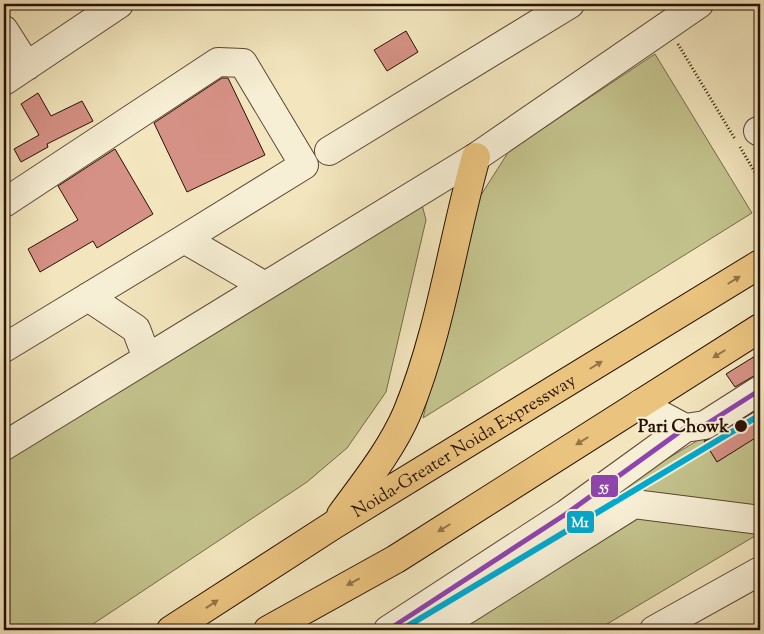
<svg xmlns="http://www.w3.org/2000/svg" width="764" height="634" font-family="'Sorts Mill Goudy',serif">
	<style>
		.green { fill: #c3c28c; stroke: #766a48 }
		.building { fill: #d59185; stroke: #281103 }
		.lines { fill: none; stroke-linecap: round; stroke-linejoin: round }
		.minor-casing { stroke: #5b4632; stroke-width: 30 }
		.highway-casing { stroke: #281103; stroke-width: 30 }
		.path { stroke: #281103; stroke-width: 3; stroke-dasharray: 1 2.5; stroke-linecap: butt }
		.minor { stroke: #f7efd5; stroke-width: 28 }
		.highway { stroke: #eac37f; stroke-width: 28 }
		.bus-1-casing { stroke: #f7efd5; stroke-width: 9 }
		.bus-1 { stroke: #8e44ad; stroke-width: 5 }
		.metro-1-casing { stroke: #f7efd5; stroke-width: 10 }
		.metro-1 { stroke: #00a9ce; stroke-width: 6 }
		.oneway { fill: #937347 }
		.stop-dot { fill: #281103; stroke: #f7efd5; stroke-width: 2 }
		.labels { text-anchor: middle; stroke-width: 4; stroke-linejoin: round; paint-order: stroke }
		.stop-label { font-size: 18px; font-weight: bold; fill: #281103; stroke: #f7efd5; text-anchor: end }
		.street-label { font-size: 18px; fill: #281103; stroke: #f7efd5 }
		.line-badge { stroke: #f7efd5; stroke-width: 2 }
		.badge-label { font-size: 14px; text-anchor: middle; font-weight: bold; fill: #fff }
	</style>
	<rect width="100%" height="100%" fill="#f3e6be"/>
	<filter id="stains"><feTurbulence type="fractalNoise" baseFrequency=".004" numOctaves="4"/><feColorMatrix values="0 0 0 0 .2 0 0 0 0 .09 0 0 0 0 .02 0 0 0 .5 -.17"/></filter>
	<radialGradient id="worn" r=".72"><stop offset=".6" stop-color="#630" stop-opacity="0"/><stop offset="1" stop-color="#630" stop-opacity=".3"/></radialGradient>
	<path class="green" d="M655,54L752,213L423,418L472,209L509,151Z
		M421,201L426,220L386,392L347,448L307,482L84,630H4V462Z
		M760,403V533L597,630H436L447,591Z"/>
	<path class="building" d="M406,31L418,52L387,71L374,50Z
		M222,78H228L265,155L187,192L154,123Z
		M38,93L51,116L82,101L93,121L47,144L48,147L21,162L14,149L39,135L21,104Z
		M115,149L153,214L97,248L93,241L40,272L28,249L78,220L58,186Z
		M760,353V375L752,377L735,387L726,374Z
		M760,408V435L717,462L704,441L713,438Z"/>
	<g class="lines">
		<defs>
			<path id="minor" d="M4,30L27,66
				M4,81L119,4
				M758,131L760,132
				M329,151L570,4
				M4,203L218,62L243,63L304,165L184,239
				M88,297L136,329L147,358
				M4,348L184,239L265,286
				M640,404L685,428
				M4,446L476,157L699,4
				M388,630L566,514L685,428L705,425L760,390
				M434,630L634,504L760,520
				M654,630L760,571"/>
			<g id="highway">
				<path d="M341,515C365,482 391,450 407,413C441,330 452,242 476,157"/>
				<path id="s1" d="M171,630L335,524L760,264"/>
				<path d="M268,630L396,559L760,328"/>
			</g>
		</defs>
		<use href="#minor" class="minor-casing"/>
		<use href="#highway" class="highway-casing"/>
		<path class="path" d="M678,44L735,139
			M740,147L760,181"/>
		<use href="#minor" class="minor"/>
		<use href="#highway" class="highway"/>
		<defs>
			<path id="bus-1" d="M388,630L566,514L685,428L705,425L760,390"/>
		</defs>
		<use href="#bus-1" class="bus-1-casing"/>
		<use href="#bus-1" class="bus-1"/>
		<defs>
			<path id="metro-1" d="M401,630L760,415"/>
		</defs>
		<use href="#metro-1" class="metro-1-casing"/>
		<use href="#metro-1" class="metro-1"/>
	</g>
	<defs><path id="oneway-solid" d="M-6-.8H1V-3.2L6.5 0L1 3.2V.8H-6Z" transform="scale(1.25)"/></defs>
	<g class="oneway">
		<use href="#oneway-solid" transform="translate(734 280) rotate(-32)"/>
		<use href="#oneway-solid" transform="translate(719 354) rotate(148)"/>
		<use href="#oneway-solid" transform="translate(596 365) rotate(-32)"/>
		<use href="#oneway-solid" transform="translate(582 441) rotate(148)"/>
		<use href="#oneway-solid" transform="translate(444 528) rotate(148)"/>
		<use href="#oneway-solid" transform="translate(353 582) rotate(152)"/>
		<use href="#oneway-solid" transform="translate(212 604) rotate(-33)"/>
	</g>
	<circle class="stop-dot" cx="741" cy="426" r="7"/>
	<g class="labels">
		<g class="stop-label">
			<text x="729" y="432">Pari Chowk</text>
		</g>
		<g class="street-label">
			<text dy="6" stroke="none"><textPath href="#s1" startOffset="346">Noida-Greater Noida Expressway</textPath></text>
		</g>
	</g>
	<g class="line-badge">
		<rect x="590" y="474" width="29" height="24" rx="5" fill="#8e44ad"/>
		<rect x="566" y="510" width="29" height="24" rx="5" fill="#00a9ce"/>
	</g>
	<g class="badge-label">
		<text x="604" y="491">55</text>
		<text x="580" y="527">M1</text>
	</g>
	<rect width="764" height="634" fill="none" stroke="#f3e6be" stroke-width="20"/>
	<rect x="5" y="5" width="754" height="624" fill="none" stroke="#281103" stroke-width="2.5"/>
	<rect x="10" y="10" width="744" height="614" fill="none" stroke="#281103"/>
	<rect width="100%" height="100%" filter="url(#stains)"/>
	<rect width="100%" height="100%" fill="url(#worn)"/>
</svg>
